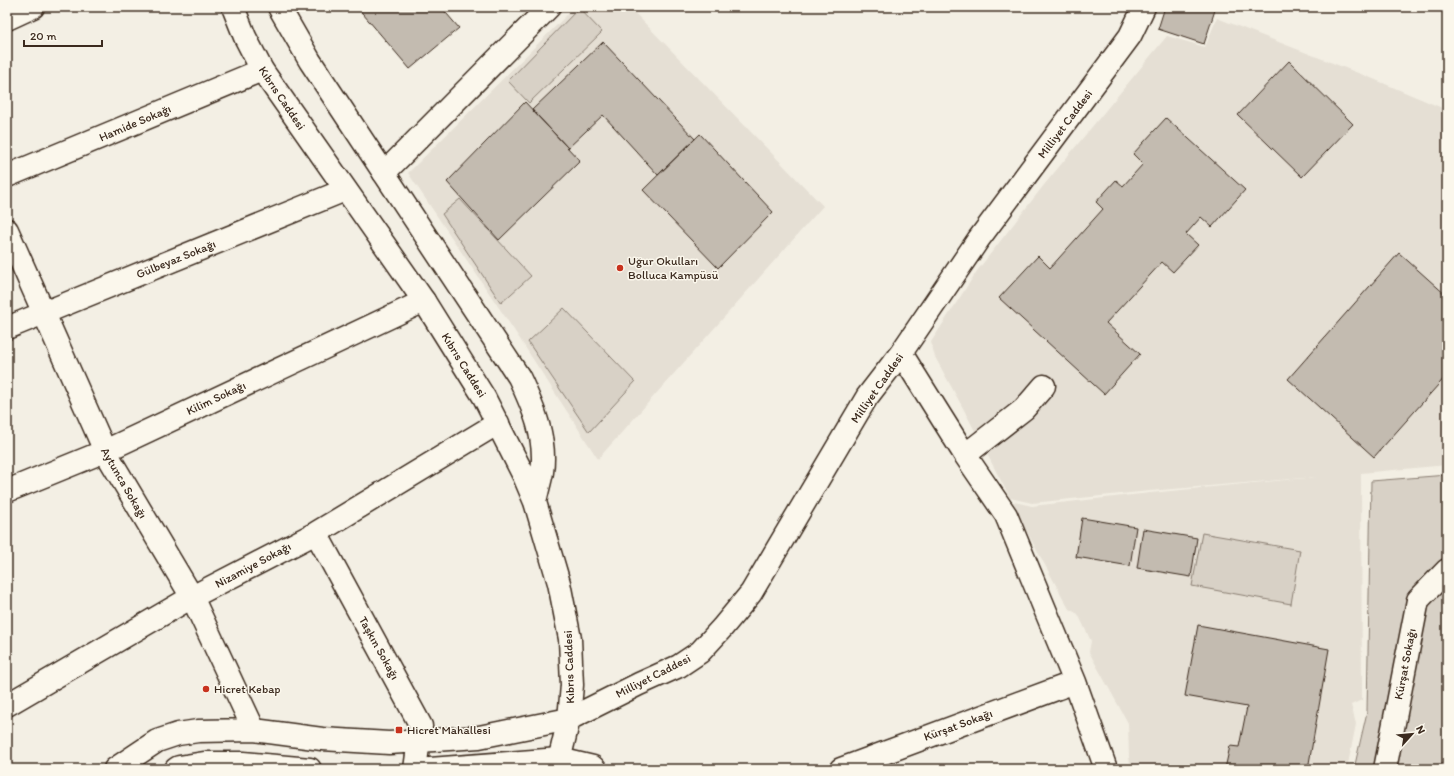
<svg xmlns="http://www.w3.org/2000/svg" width="1454" height="776" font-family="Itim,sans-serif">
	<style>
		.built { fill: #e5dfd4 }
		.green { fill: #d8d1c6; stroke: #8a7e72 }
		.building { fill: #c3bbb0; stroke: #3b2a1e }
		.lines { fill: none; stroke-linecap: round; stroke-linejoin: round }
		.minor-casing { stroke: #3b2a1e; stroke-width: 25 }
		.major-casing { stroke: #3b2a1e; stroke-width: 25 }
		.minor { stroke: #fbf7ec; stroke-width: 22 }
		.major { stroke: #fbf7ec; stroke-width: 22 }
		.poi-dot { fill: #c8321e; stroke: #fbf7ec; stroke-width: 1.5 }
		.labels { text-anchor: middle; stroke-width: 3; stroke-linejoin: round; paint-order: stroke }
		.street-label { font-size: 12px; fill: #3b2a1e; stroke: #fbf7ec }
		.poi-label { font-size: 12px; fill: #3b2a1e; stroke: #fbf7ec; text-anchor: start }
	</style>
	<rect width="100%" height="100%" fill="#f3efe4"/>
	<filter id="ink" filterUnits="userSpaceOnUse"><feTurbulence type="fractalNoise" baseFrequency=".025" numOctaves="2"/><feDisplacementMap in="SourceGraphic" scale="8" xChannelSelector="R" yChannelSelector="G"/><feConvolveMatrix kernelMatrix="1 2 1 2 8 2 1 2 1" color-interpolation-filters="sRGB"/></filter>
	<g filter="url(#ink)">
		<path class="built" d="M575,7H629L823,206L598,459L514,330L408,173Z
			M1217,18L1371,78L1447,110V465L1361,473L1362,700L1351,705L1356,724L1347,769H1131L1129,757L1128,723L1089,652L1091,641L1078,614L1069,609L1010,501L1032,506L1150,493L1316,477L1150,491L1032,503L1010,498L963,408L935,357L931,342L977,271L1044,185L1167,36L1205,47Z"/>
		<path class="green" d="M579,8L602,32L529,103L508,81Z
			M460,199L531,276L501,303L442,214Z
			M564,308L635,382L589,432L528,342Z
			M1447,475V769H1354L1367,712L1371,481Z
			M1202,533L1300,550L1291,604L1192,586Z"/>
		<path class="building" d="M357,7H441L459,28L410,69Z
			M1165,7H1216L1204,44L1158,29Z
			M603,42L695,139L658,175L603,115L568,148L532,110Z
			M1289,61L1353,124L1302,177L1238,115Z
			M525,102L580,161L499,240L447,182Z
			M1166,118L1245,190L1212,227L1201,217L1186,234L1198,245L1173,272L1162,262L1106,323L1140,354L1104,394L999,298L1038,256L1050,268L1103,209L1096,202L1116,180L1123,186L1143,164L1133,154Z
			M700,134L773,212L718,268L643,190Z
			M1399,253L1447,296V375L1374,457L1288,379Z
			M1082,518L1136,527L1130,566L1076,557Z
			M1143,529L1197,538L1191,577L1137,568Z
			M1198,625L1329,649L1308,769H1225L1230,746L1239,747L1247,707L1185,696Z"/>
		<g class="lines">
			<defs>
				<path id="minor" d="M7,19L33,7
					M384,173L549,7
					M7,176L262,70
					M7,230L105,451L192,597L254,730
					M7,328L345,190
					M901,353L965,455L1006,515L1075,682L1106,769
					M965,455L1024,409L1044,386
					M7,491L105,451L424,301
					M316,533L421,726L415,769
					M7,705L192,597L316,533L498,423
					M115,769L157,741L178,734L198,731L254,730L322,739L389,743L479,737L569,719L639,684L679,666L700,652L722,628L751,593L867,397L901,353L978,240L1130,36L1144,7
					M176,769L179,767L204,763H243L310,769
					M430,769L559,759L593,767L595,769
					M841,769L1075,682
					M1385,769L1418,600L1447,570"/>
				<path id="major" d="M233,7L245,37L262,70L424,301L484,397L524,476L535,502L559,583L570,639L572,685L569,719L557,769
					M279,7L310,61L519,377C533,407 547,438 542,472C540,482 537,492 535,502"/>
			</defs>
			<use href="#minor" class="minor-casing"/>
			<use href="#major" class="major-casing"/>
			<use href="#minor" class="minor"/>
			<use href="#major" class="major"/>
		</g>
	</g>
	<g class="poi-dot">
		<circle cx="620" cy="268" r="4"/>
		<circle cx="206" cy="689" r="4"/>
		<rect x="395" y="726" width="8" height="8" rx="2"/>
	</g>
	<g class="labels">
		<g class="street-label">
			<text transform="translate(282 98) rotate(56)" y="4">Kıbrıs Caddesi</text>
			<text transform="translate(135 123) rotate(-23)" y="4">Hamide Sokağı</text>
			<text transform="translate(1065 124) rotate(-53)" y="4">Milliyet Caddesi</text>
			<text transform="translate(176 259) rotate(-22)" y="4">Gülbeyaz Sokağı</text>
			<text transform="translate(464 365) rotate(58)" y="4">Kıbrıs Caddesi</text>
			<text transform="translate(877 388) rotate(-55)" y="4">Milliyet Caddesi</text>
			<text transform="translate(216 398) rotate(-25)" y="4">Kilim Sokağı</text>
			<text transform="translate(124 483) rotate(60)" y="4">Aytunca Sokağı</text>
			<text transform="translate(253 565) rotate(-28)" y="4">Nizamiye Sokağı</text>
			<text transform="translate(379 648) rotate(61)" y="4">Taşkın Sokağı</text>
			<text transform="translate(1405 664) rotate(-79)" y="4">Kürşat Sokağı</text>
			<text transform="translate(569 667) rotate(-92)" y="4">Kıbrıs Caddesi</text>
			<text transform="translate(653 676) rotate(-27)" y="4">Milliyet Caddesi</text>
			<text transform="translate(958 725) rotate(-20)" y="4">Kürşat Sokağı</text>
		</g>
		<g class="poi-label">
			<text x="628" y="265">Uğur Okulları<tspan x="628" dy="14">Bolluca Kampüsü</tspan></text>
			<text x="214" y="693">Hicret Kebap</text>
			<text x="407" y="734">Hicret Mahallesi</text>
		</g>
	</g>
	<rect width="1454" height="776" fill="none" stroke="#fbf7ec" stroke-width="24"/>
	<rect x="12" y="12" width="1430" height="752" fill="none" stroke="#3b2a1e" stroke-width="1.5" filter="url(#ink)"/>
	<g transform="translate(1412 734) rotate(63)" stroke="#fbf7ec" stroke-width="3" paint-order="stroke">
	<path d="M0-3L7 15L0 10L-7 15Z" fill="#3b2a1e"/>
	<text y="-6" font-size="11" font-weight="bold" text-anchor="middle" fill="#3b2a1e">N</text>
	</g>
	<path d="M24 40v6h78v-6" fill="none" stroke="#3b2a1e" stroke-width="2"/>
	<text x="30" y="40" font-size="12" fill="#3b2a1e" stroke="#fbf7ec" stroke-width="3" paint-order="stroke">20 m</text>
</svg>
